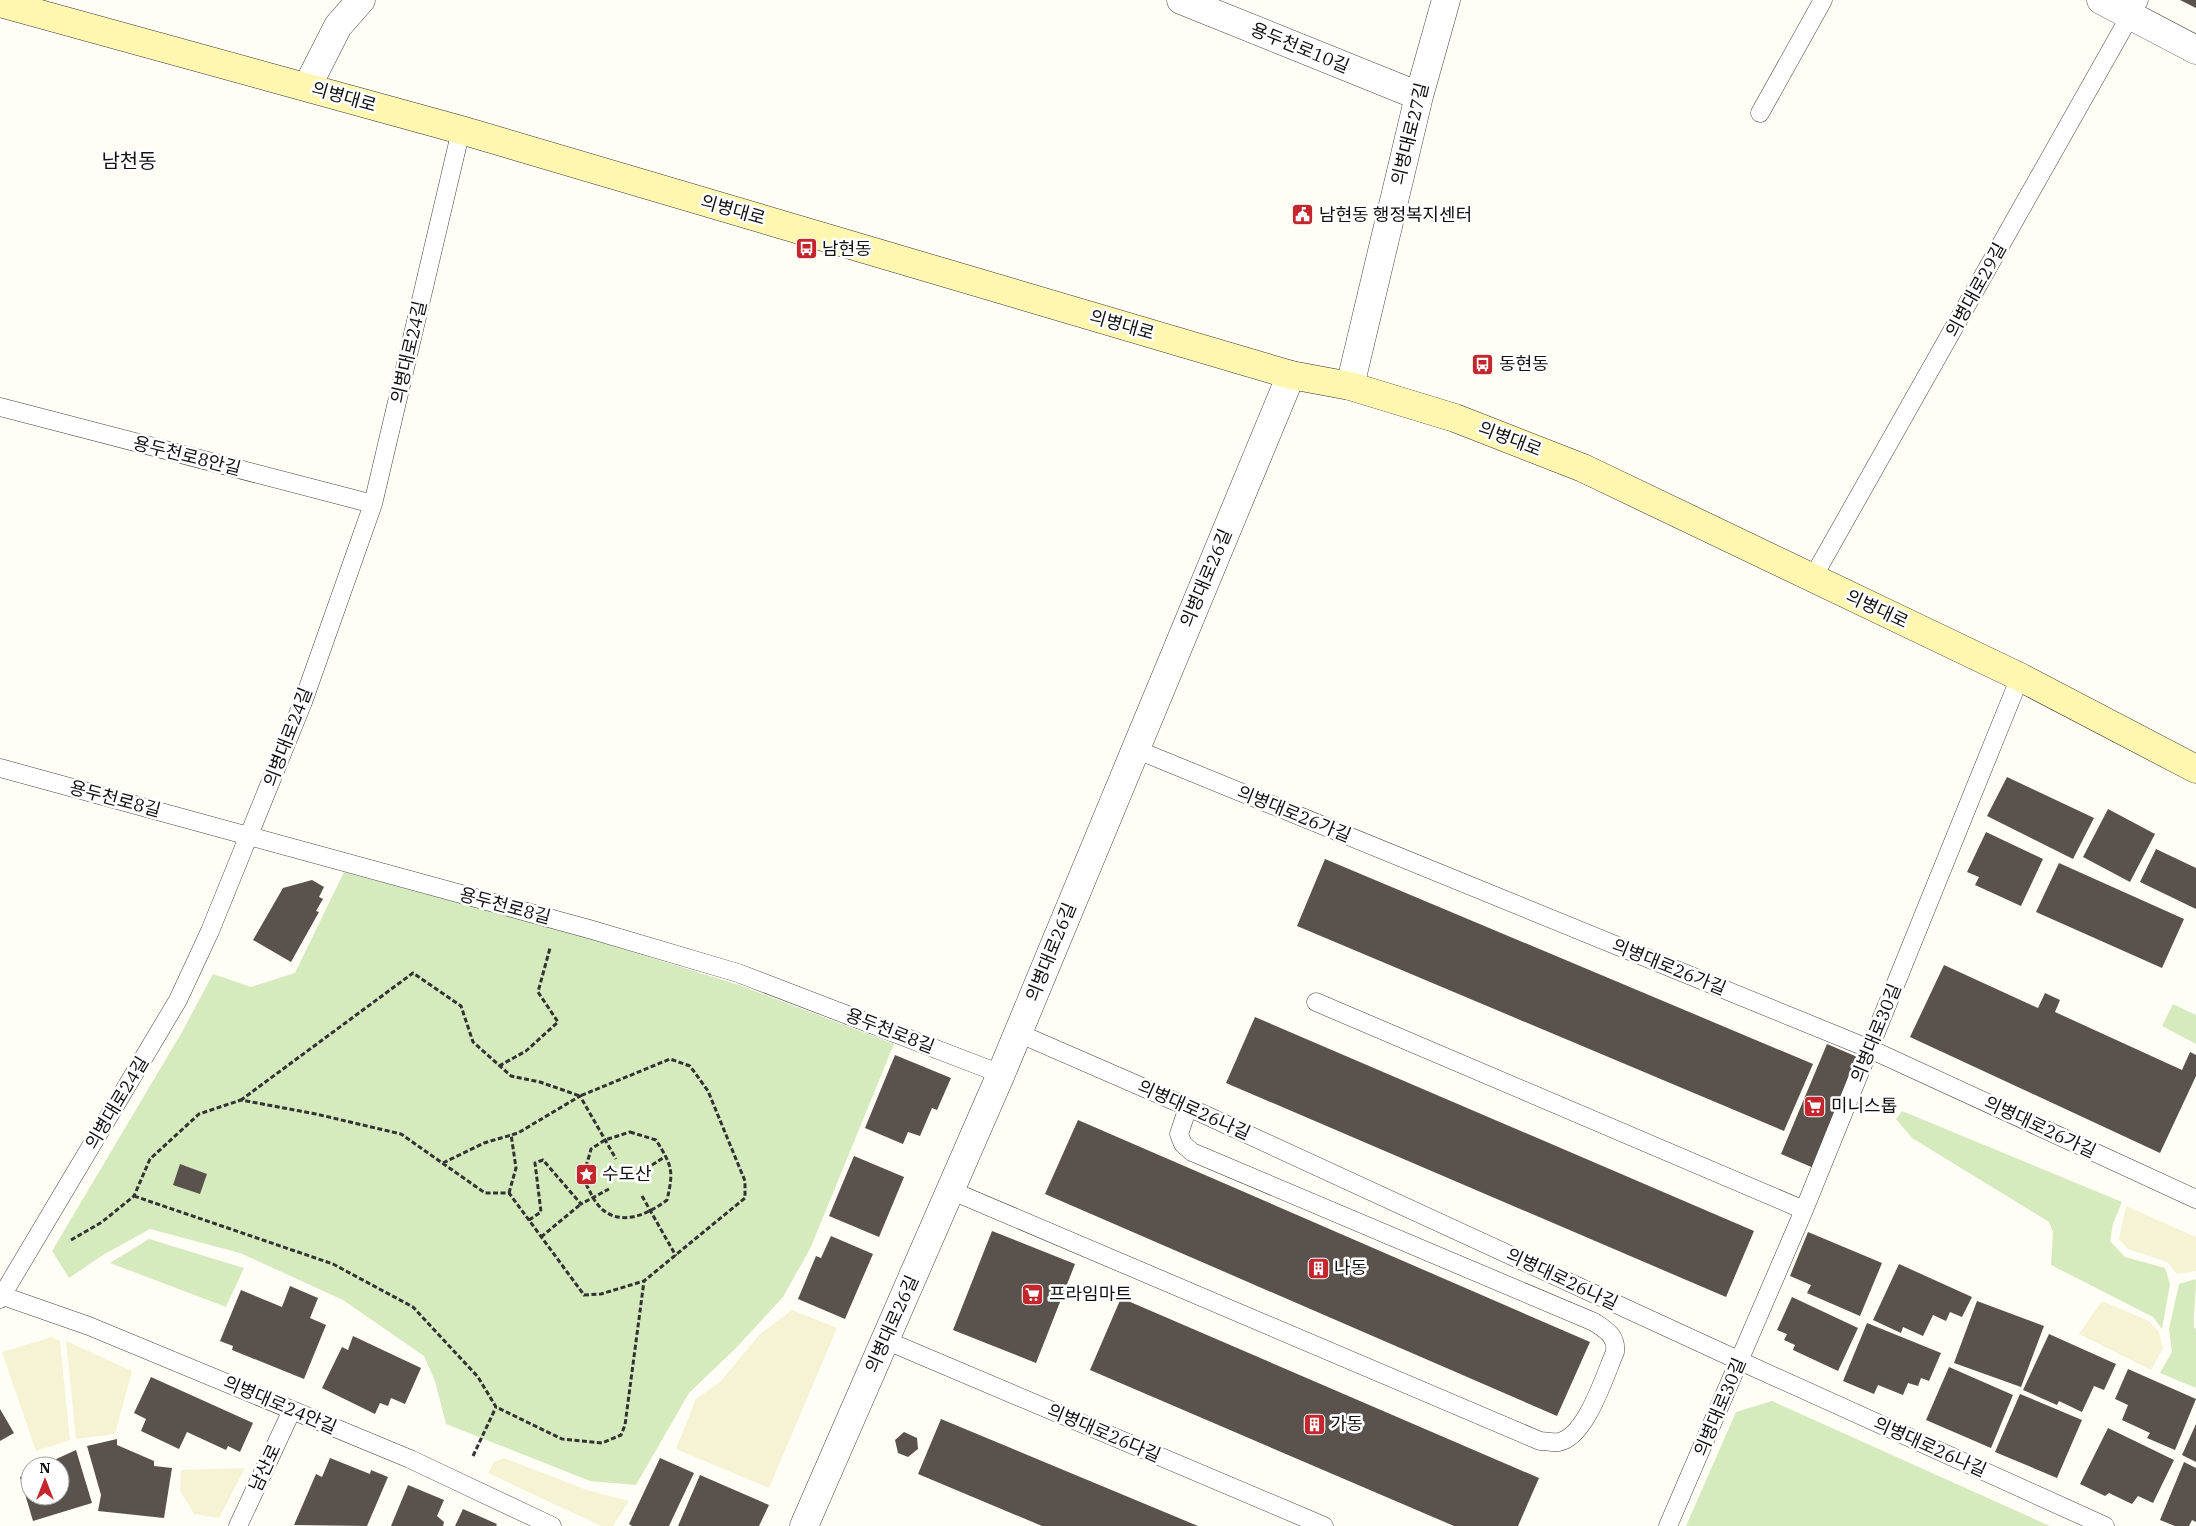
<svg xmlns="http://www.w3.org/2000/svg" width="2196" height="1526" font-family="'IBM Plex Serif','Noto Sans KR',serif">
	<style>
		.farmland { fill: #f6f3d4 }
		.green { fill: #d5ebbd }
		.building { fill: #5a524d }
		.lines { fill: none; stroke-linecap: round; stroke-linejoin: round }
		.lane-casing { stroke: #444; stroke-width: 19 }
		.street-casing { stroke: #444; stroke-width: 29 }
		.secondary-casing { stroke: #333; stroke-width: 29 }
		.path { stroke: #333; stroke-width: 3; stroke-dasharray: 5 2.5; stroke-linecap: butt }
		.lane { stroke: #fff; stroke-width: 18 }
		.street { stroke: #fff; stroke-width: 28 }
		.secondary { stroke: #fff6b0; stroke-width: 28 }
		.labels { text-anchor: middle; stroke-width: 5; stroke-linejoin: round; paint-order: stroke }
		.street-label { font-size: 18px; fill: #111; stroke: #fff }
		.poi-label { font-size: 18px; fill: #111; stroke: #fff; text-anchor: start }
		.quarter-label { font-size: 20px; fill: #111; stroke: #fff }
	</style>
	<rect width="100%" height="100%" fill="#fffdf5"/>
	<path class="farmland" d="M2126,1206L2196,1237V1271L2177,1274L2167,1262L2128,1249L2119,1239Z
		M2102,1301L2149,1321L2159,1332L2163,1348L2151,1370L2079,1334Z
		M792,1310L837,1328L769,1488L676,1449L696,1399L721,1381L760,1334Z
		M52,1337L60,1341L70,1440L36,1451L2,1352Z
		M66,1341L132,1371L115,1434L76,1439Z
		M504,1458L587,1490L629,1501L613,1526H601L488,1473L494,1462Z
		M245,1468L219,1518L194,1514L180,1491L181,1470Z"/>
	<path class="green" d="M344,872L581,936L739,985L894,1044L810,1249L783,1297L738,1346L689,1393L636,1485L590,1481L446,1424L435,1381L424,1356L343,1300L240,1253L150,1229L103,1255L69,1278L52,1251L182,1032L213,974L251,987L295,973Z
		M2173,1004L2196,1015V1044L2162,1026Z
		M1902,1111L2122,1202L2113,1224L2110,1241L2125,1257L2165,1268L2170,1284L2162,1329L2153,1317L2051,1265L2053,1232L2049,1222L1912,1138L1896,1119Z
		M149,1239L244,1268L226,1307L110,1263Z
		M2196,1279C2196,1296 2193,1311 2194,1328L2196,1329V1388L2160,1373L2172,1352L2169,1329L2179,1284Z
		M1772,1401L2050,1526H1686L1736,1412Z"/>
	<path class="building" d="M2180,0H2196V8Z
		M2007,777L2094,818L2073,859L1987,816Z
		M2108,809L2155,834L2130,882L2083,857Z
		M1986,832L2043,859L2021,906L1975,885L1979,877L1967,872Z
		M2156,849L2196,868V909L2140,882Z
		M1325,859L1813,1064L1784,1131L1297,926Z
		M2059,863L2184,919L2162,968L2036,912Z
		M312,880L324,887L319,897L323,899L316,911L319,912L291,962L253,940L283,888Z
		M1944,965L2038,1008L2045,993L2060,1000L2055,1012L2182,1070L2190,1052L2196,1055V1076L2160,1153L1910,1037Z
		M1255,1017L1754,1231L1726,1297L1226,1083Z
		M1827,1044L1862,1059L1816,1169L1781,1154Z
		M895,1055L951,1078L937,1110L932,1108L920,1136L908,1132L903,1144L865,1128Z
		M1078,1120L1590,1342L1557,1416L1045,1194Z
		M854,1156L904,1177L879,1237L829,1216Z
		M180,1164L207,1174L200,1194L173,1185Z
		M992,1231L1075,1264L1036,1363L953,1330Z
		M1808,1232L1882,1263L1860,1316L1807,1293L1811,1285L1790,1276Z
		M831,1236L873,1254L845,1319L798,1299L816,1256L821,1258Z
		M1899,1264L1972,1297L1962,1317L1950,1312L1946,1321L1933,1315L1923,1336L1903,1327L1901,1333L1873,1320Z
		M290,1286L318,1298L310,1318L326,1325L304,1379L232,1350L233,1346L220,1341L241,1290L282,1307Z
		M1792,1297L1858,1328L1838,1371L1793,1350L1795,1345L1784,1340L1787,1334L1777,1330Z
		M1121,1298L1539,1478L1518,1526H1454L1090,1370Z
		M1977,1301L2044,1326L2021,1387L1954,1363Z
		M1867,1323L1941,1353L1929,1381L1921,1378L1918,1386L1908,1383L1903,1395L1878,1385L1874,1394L1843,1381Z
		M2049,1334L2116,1364L2104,1390L2094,1386L2082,1412L2059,1401L2057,1405L2023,1390Z
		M353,1336L421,1368L405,1404L391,1398L388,1406L380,1403L375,1414L322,1388L342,1347L348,1350Z
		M1949,1367L2013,1395L1991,1448L1926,1420Z
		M2128,1369L2196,1399L2175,1450L2147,1438L2150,1433L2122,1420L2128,1405L2115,1399Z
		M151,1377L253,1423L240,1452L228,1446L226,1450L187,1432L179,1449L141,1431L146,1419L134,1413Z
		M2020,1394L2082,1420L2057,1478L1995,1452Z
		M0,1409L14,1433L0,1441Z
		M941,1419L1198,1526H1042L918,1474Z
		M2196,1424V1462L2182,1455Z
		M2108,1428L2174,1460L2153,1503L2138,1496L2132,1504L2109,1493L2105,1496L2080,1484Z
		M904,1432L917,1438L918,1449L908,1457L898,1453L895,1440Z
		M117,1439V1445L154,1461V1466L172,1468L164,1518L98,1511L101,1495L87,1446Z
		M76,1450L92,1503L33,1521L20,1477L30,1472V1496H60V1466H41Z
		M330,1458L370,1474L371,1470L388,1477L367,1526L294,1525L316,1474L322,1477Z
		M660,1458L694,1473L669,1526H632L629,1524Z
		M2184,1462L2196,1468V1522L2192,1520L2189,1526H2175L2160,1520Z
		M700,1475L769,1505L759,1526H678Z
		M408,1485L444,1500L437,1516L444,1522L443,1526H391Z
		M463,1509L497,1524L496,1526H455Z"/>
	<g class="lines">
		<defs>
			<path id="lane" d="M1760,113L1823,0
				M0,407L373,504
				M1812,579L2139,0
				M1135,749L1870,1049L2196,1199
				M0,768L589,929L738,973L1001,1074
				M1316,1002L1804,1210
				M1018,1033L1188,1107L1740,1361L2105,1526
				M950,1190L1540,1441C1546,1441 1554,1443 1559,1442C1586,1437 1605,1375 1615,1352C1617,1336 1606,1330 1594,1322L1192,1152L1183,1144L1179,1134L1188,1107
				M3,1296L89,1326L410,1459L552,1526
				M0,1299L178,1000L210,931L303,702L373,504L461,130
				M885,1340L1324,1526
				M238,1526L292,1410
				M1668,1526L1804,1210L2020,677"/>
			<path id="street" d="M1181,0L1419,96
				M2101,0L2196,50
				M307,87L338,26L361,0
				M1350,386L1419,96L1446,0
				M804,1526L1001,1074L1291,375"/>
			<path id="secondary" d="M0,3L461,130L1291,375L1350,386L1455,418L1583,468L2020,677L2196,769"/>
		</defs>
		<use href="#lane" class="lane-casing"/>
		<use href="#street" class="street-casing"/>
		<use href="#secondary" class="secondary-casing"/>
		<path class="path" d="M499,1066L526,1051L558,1022L538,992L550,948
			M630,1132L656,1140C672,1166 674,1170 667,1200C642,1219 609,1230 591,1194C589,1189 584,1182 584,1176C585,1167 589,1158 591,1149L605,1140Z
			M443,1163L484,1143L518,1133L580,1096L616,1159
			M652,1165L666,1156
			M509,1193L516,1168L511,1134
			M134,1196L333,1264L413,1307L478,1377L496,1407L562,1439L602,1443L621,1435L625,1425L644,1281
			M642,1196L676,1256
			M529,1220L541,1212L535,1163L543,1160L581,1204L609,1189
			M541,1237L581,1204
			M71,1240L102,1222L134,1196L150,1159L199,1114L241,1100L316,1114L401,1134L485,1193H509L584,1295L601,1294L644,1281L745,1198V1181L708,1091L690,1066L670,1059L580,1096L540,1082L511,1076L473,1042L461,1006L413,973L241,1100
			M473,1456L496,1407"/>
		<use href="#lane" class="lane"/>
		<use href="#street" class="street"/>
		<use href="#secondary" class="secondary"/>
	</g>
	<defs>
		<symbol id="civic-square" viewBox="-11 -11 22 22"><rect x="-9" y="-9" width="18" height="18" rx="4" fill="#c4262e" stroke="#fff"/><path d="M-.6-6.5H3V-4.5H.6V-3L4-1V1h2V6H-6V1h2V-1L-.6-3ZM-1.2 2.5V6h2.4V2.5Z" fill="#fff"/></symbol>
		<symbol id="bus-square" viewBox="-11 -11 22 22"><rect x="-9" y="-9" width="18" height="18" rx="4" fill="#c4262e" stroke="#fff"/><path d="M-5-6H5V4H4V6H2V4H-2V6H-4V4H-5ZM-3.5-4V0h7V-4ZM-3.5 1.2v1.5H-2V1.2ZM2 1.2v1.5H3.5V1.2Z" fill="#fff"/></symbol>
		<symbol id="supermarket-square" viewBox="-11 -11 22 22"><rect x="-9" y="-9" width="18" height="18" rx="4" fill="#c4262e" stroke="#fff"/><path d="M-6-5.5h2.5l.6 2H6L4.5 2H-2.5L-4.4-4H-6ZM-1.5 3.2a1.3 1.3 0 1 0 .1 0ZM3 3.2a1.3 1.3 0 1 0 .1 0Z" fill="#fff"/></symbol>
		<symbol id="sight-square" viewBox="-11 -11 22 22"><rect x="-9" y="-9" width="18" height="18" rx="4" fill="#c4262e" stroke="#fff"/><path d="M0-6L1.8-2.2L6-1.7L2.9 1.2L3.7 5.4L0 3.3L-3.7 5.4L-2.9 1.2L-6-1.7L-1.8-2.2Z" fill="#fff"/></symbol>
		<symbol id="building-square" viewBox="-11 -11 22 22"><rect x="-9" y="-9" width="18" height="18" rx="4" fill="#c4262e" stroke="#fff"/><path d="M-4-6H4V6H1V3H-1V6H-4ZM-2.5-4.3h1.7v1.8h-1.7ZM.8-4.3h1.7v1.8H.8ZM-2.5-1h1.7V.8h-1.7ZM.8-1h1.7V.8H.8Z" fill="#fff"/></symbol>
	</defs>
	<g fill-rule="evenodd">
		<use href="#civic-square" x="1290" y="202" width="25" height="25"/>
		<use href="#bus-square" x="794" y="236" width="25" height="25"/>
		<use href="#bus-square" x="1470" y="352" width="25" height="25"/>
		<use href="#supermarket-square" x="1802" y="1094" width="25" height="25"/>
		<use href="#sight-square" x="574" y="1162" width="25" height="25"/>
		<use href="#building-square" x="1306" y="1256" width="25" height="25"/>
		<use href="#supermarket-square" x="1020" y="1282" width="25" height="25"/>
		<use href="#building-square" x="1302" y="1412" width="25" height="25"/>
	</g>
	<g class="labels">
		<g class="street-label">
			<text transform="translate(1300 48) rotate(22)" y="6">용두천로10길</text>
			<text transform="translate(344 97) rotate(16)" y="6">의병대로</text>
			<text transform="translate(1410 134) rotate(-76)" y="6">의병대로27길</text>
			<text transform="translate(733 210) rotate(16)" y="6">의병대로</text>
			<text transform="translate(1976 290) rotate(-61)" y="6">의병대로29길</text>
			<text transform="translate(1122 325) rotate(16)" y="6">의병대로</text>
			<text transform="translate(409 352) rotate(-77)" y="6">의병대로24길</text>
			<text transform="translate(1510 439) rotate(21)" y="6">의병대로</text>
			<text transform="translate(187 456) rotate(14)" y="6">용두천로8안길</text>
			<text transform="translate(1206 578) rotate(-67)" y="6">의병대로26길</text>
			<text transform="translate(1877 609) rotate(25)" y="6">의병대로</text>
			<text transform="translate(288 737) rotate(-69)" y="6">의병대로24길</text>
			<text transform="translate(115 799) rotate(15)" y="6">용두천로8길</text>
			<text transform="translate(1294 814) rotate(22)" y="6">의병대로26가길</text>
			<text transform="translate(505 906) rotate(15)" y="6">용두천로8길</text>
			<text transform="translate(1051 952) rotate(-68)" y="6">의병대로26길</text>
			<text transform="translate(1669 967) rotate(22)" y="6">의병대로26가길</text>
			<text transform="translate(890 1031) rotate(21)" y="6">용두천로8길</text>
			<text transform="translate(1876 1033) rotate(-68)" y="6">의병대로30길</text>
			<text transform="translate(117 1103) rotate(-59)" y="6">의병대로24길</text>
			<text transform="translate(1194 1110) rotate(24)" y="6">의병대로26나길</text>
			<text transform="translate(2040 1127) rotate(25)" y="6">의병대로26가길</text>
			<text transform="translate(1562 1279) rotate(25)" y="6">의병대로26나길</text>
			<text transform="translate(892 1324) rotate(-66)" y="6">의병대로26길</text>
			<text transform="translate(280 1405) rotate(23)" y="6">의병대로24안길</text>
			<text transform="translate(1720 1407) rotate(-67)" y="6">의병대로30길</text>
			<text transform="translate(1104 1433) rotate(23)" y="6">의병대로26다길</text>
			<text transform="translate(1930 1447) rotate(24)" y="6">의병대로26나길</text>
			<text transform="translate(265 1468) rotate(-65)" y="6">남산로</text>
		</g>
		<g class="poi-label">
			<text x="1319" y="221">남현동 행정복지센터</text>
			<text x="822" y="255">남현동</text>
			<text x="1499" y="370">동현동</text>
			<text x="1831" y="1112">미니스톱</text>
			<text x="602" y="1180">수도산</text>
			<text x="1334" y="1274">나동</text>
			<text x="1049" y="1300">프라임마트</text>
			<text x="1330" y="1430">가동</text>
		</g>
		<g class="quarter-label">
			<text x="129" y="168">남천동</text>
		</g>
	</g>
	<g transform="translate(45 1481)"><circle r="24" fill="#ffffff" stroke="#a0a0a0"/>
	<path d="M0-4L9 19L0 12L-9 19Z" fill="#c4262e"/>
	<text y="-8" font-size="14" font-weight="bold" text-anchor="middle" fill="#111111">N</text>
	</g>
</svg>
